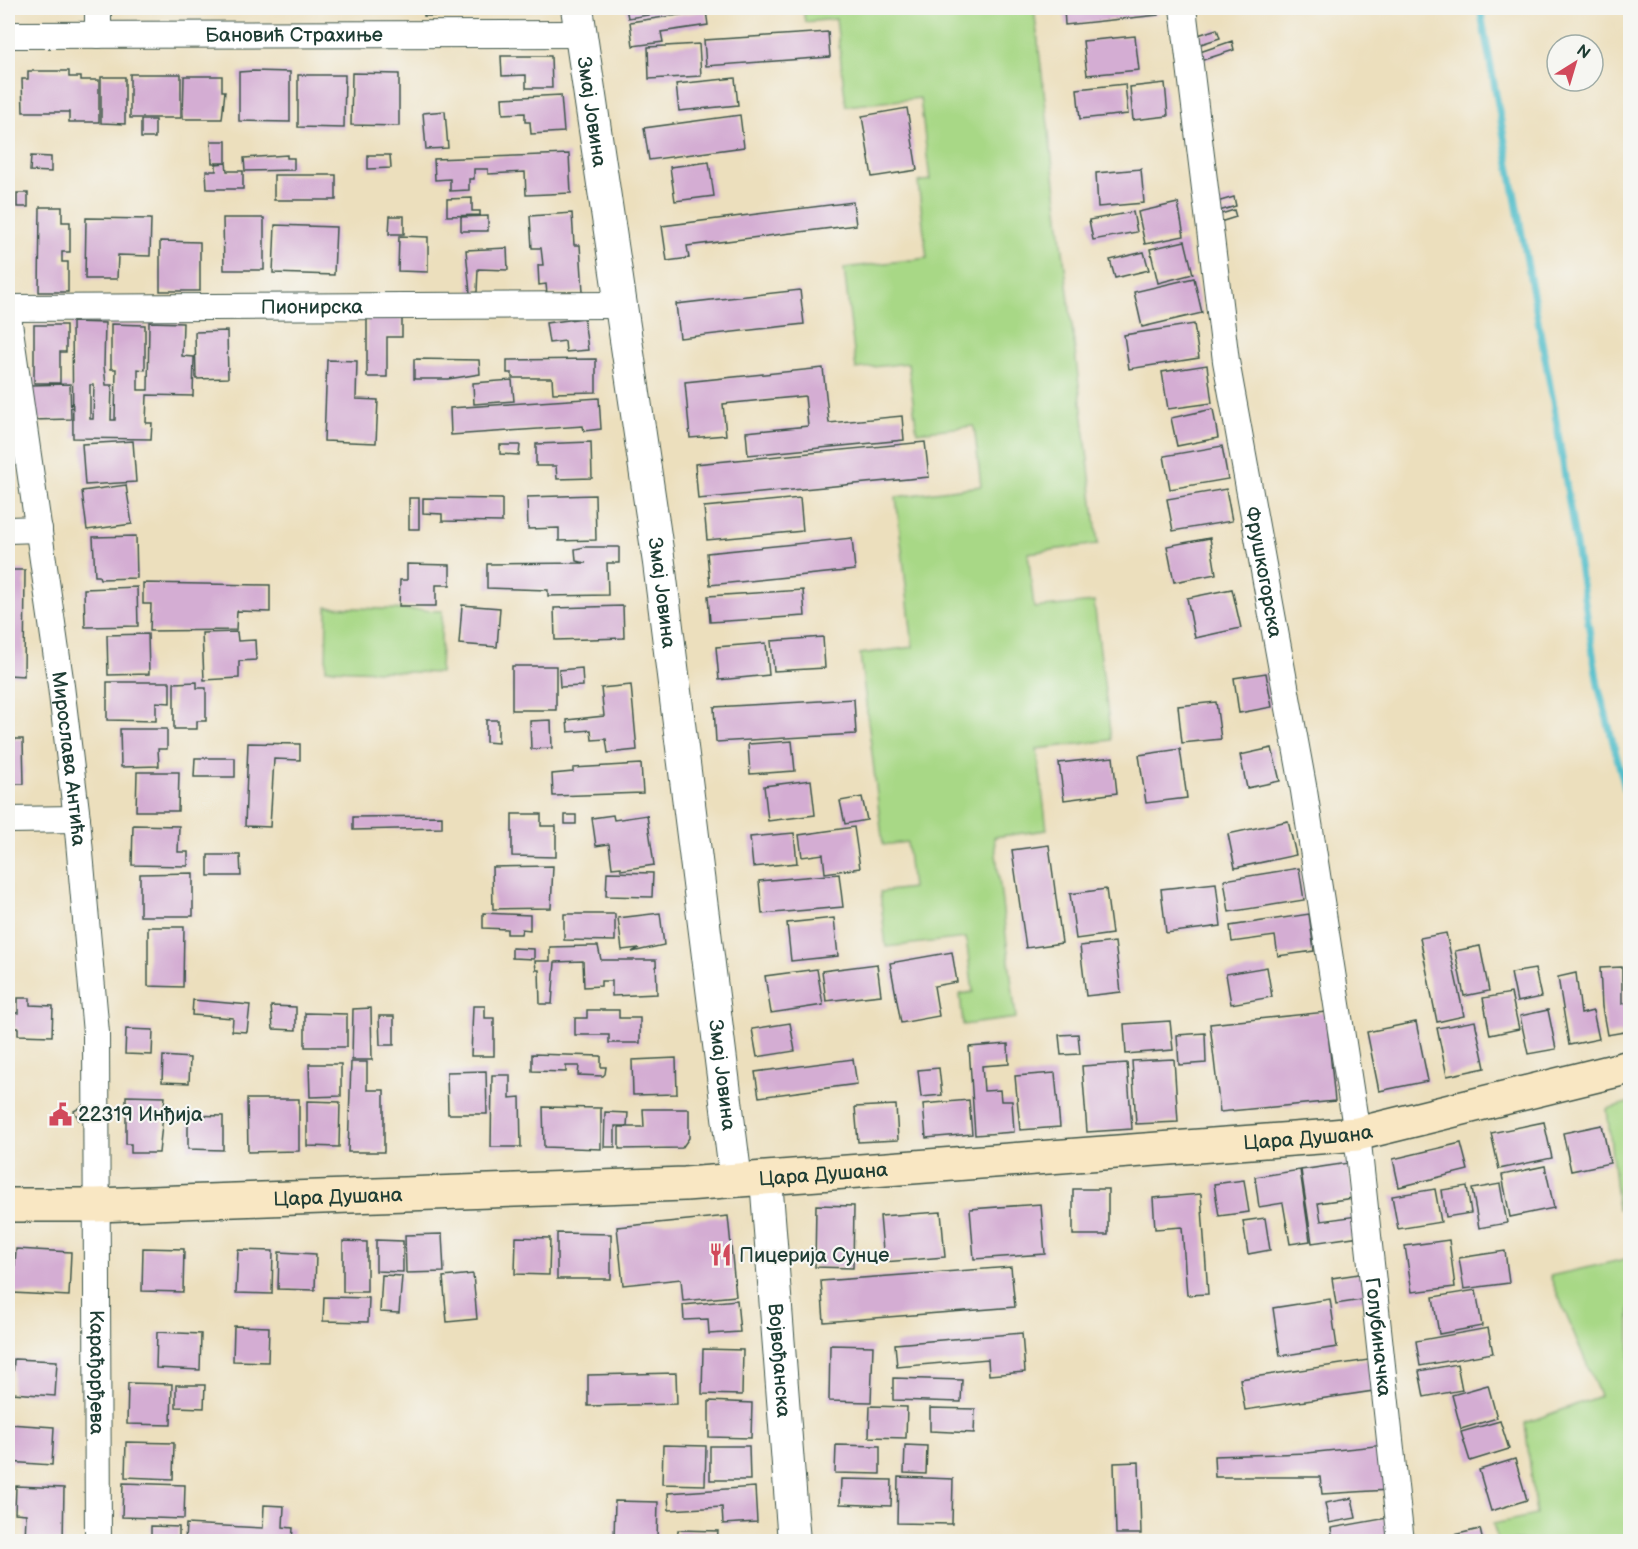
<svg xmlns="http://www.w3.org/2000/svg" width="1638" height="1549" font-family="'Balsamiq Sans',sans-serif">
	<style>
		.green { fill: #a8d886; stroke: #648a5d; stroke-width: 1.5 }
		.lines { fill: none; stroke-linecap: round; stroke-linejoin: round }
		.stream { stroke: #50bdc9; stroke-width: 7 }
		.building { fill: #d4add3; fill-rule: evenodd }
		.minor-casing { stroke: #3e5549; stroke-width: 28 }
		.tertiary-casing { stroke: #3e5549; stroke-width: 34 }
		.secondary-casing { stroke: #3e5549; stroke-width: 36 }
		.minor { stroke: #fff; stroke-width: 26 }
		.tertiary { stroke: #fff; stroke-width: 32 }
		.secondary { stroke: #f9e7c3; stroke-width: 33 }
		.labels { text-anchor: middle; stroke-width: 4.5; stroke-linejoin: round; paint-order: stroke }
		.street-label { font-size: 20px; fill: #1f3d34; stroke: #f6f6f2 }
		.poi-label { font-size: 20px; fill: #1f3d34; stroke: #f6f6f2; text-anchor: start }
	</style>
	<rect width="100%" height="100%" fill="#f6f6f2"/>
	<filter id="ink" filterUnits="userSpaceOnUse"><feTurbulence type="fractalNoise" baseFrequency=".0167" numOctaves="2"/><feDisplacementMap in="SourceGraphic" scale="12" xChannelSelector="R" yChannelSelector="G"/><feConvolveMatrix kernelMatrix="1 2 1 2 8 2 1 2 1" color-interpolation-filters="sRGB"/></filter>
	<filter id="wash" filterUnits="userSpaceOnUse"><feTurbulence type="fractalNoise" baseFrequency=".008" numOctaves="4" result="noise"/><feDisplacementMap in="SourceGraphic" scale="24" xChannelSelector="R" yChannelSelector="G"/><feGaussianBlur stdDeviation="1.35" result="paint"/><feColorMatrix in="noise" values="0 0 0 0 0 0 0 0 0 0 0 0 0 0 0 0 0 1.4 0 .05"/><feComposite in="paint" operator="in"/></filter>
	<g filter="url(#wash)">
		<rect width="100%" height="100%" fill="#ecdfbd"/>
		<path class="green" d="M803,8H1034L1098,544L1028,553L1034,608L1094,602L1111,740L1037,749L1047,830L994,837L1016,1018L963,1025L960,994L973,992L966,938L886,947L880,892L912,888L907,842L883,845L860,654L913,647L896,497L981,486L974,426L917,432L908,363L856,369L844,268L927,258L918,182L930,180L920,98L846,106L836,19L805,22Z
			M327,607L442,611L440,673L326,669Z
			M1630,1102V1208L1618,1209L1607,1109Z
			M1630,1258V1541H1498L1493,1524L1536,1515L1525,1423L1600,1396L1550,1276Z"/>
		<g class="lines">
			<path class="stream" d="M1480,8L1553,401L1598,685L1630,807"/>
		</g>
		<g id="blocks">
			<path class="building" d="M424,8H441V16H424Z
				M626,8H676V11L628,18Z
				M1064,8H1158V15L1065,25Z
				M706,11L708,25L661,32L663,42L633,46L630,22Z
				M1217,29L1220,38L1201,44L1198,35Z
				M828,32L830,57L706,66L704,40Z
				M1135,36L1139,70L1087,75L1083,41Z
				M1232,41L1234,50L1203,60L1200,52Z
				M699,44L701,76L649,79L648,47Z
				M501,56H551L552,88H526V75L502,76Z
				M28,71H69V77H81V80H99V122H69V112H23L22,79H28Z
				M253,71L290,72V122L239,121V72Z
				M352,73L399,74V126L351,125Z
				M130,74H181V118H130Z
				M298,75H345L344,128L298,127Z
				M184,76H222V91H225L222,119H183Z
				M101,77H125V124L101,123Z
				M735,78L738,105L679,111L676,84Z
				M1165,83L1168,116L1133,120L1130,87Z
				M1125,84L1128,114L1080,119L1077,89Z
				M561,95L564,132L531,134L530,122H525V113L503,114L502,98Z
				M907,108L917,170L872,177L862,116Z
				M445,111L448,148L426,149L423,113Z
				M740,115L744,147L649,160L644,128Z
				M141,120H155V138H141Z
				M211,141H226V163H212Z
				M569,154L571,193L526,195L525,172L488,174V169H474V179H469V190L450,191V179L435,180L434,159Z
				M287,155V158H294V170L245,171L244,158Z
				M368,155H390L391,168L368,169Z
				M31,156L51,157V172L30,171Z
				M709,162L714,196L675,201L670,167Z
				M226,163L227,171H243V189H207L206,171H216V164Z
				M1141,169L1144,203L1098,207L1096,173Z
				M274,175H336V200H274Z
				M17,193H28V207H17Z
				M1234,197L1236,206L1219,211L1217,202Z
				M472,198V211H480V215L447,216V199Z
				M853,202L856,225L687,246L689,258L667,261L662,226Z
				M1178,203L1184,236L1145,244L1138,212Z
				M40,207H62V222H70V252H62V262H68V292H39Z
				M1234,210L1236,217L1220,222L1218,215Z
				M1133,212L1137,232L1093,240L1089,220Z
				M572,213L574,245H580L583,292L547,294L546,284L539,285L538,265H543L541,248H532L530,216Z
				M390,216H404V234H389Z
				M488,216V231H461V217Z
				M86,218L151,219L150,256L118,255L117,279H85Z
				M223,218H264V270H224Z
				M275,225L336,227L334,275L273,273Z
				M399,236L428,237V272L398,271Z
				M160,241L200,242V291H160Z
				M1185,241L1193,274L1158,283L1150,249Z
				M507,248L508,270L478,269L477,292L470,293L466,250Z
				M1144,252L1149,270L1115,278L1110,260Z
				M1194,278L1202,313L1142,327L1134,292Z
				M800,290L804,324L680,338L676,304Z
				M367,318H402V337H387V377H367Z
				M584,318L588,350L566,352L565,341L549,343L546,323Z
				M72,322L105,323L104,366L106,385H112L111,420H115L116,369H111V324L145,325V370L138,369V390H148L149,322L183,323L182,356L194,357L193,396L147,395L146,423H152L151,439L73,438ZM90,385H94L93,419H90Z
				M1194,324L1199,358L1129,369L1124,335Z
				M34,325H66V352H60V383H34Z
				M227,331L228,378L196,379L195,332Z
				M414,359L479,360L480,374L448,379H414Z
				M596,359V392L553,393L552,378H512V373H507V360Z
				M327,360L357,361L356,399L378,400L376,443L324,441Z
				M1207,365L1212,403L1168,409L1162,372Z
				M823,368L829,423L902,416L904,440L748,455L746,432L808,426L805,396L723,404L726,435L690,438L685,382Z
				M512,380L514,401L474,404L473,383Z
				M70,384L71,419L32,420L31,385Z
				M599,398L601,429L584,431L583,426L451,435L450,408Z
				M1213,409L1218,438L1177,446L1171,418Z
				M133,441L136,482L85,485L82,444Z
				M591,442L592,478L557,479L556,466H536V444Z
				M925,442L929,477L698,499L695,464Z
				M500,445H520L519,455L500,454Z
				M1222,446L1228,479L1170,489L1164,456Z
				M126,485L132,524L87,530L82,491Z
				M1226,489L1232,521L1173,531L1167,499Z
				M595,495L596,540L559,541V528L528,529L527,497Z
				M409,498H419V529H409Z
				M423,498L502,499V522L442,521V514L423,513Z
				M800,498L803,531L707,540L704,507Z
				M136,536L137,578L100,579L99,576H95L93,537Z
				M852,538L855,570L710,585L707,553Z
				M1210,538L1216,574L1174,582L1167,546Z
				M585,547H619V563H607L608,595L548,596V590L487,588V564L586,563L576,561L575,549Z
				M407,564L450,565V585H436V606H399L400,580H407Z
				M8,570H25L24,676L8,675Z
				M143,583L270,585V612L237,611L236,630L150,631L151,604H143Z
				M137,587L138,626L85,627L84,589Z
				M1232,589L1241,628L1195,638L1187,598Z
				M803,590L805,616L710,622L708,596Z
				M462,605L500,608L497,647L459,644Z
				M623,606L624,638L555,640L554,608Z
				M237,632L238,641L255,640L256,660L239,661V678L204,680L202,633Z
				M148,634L149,674L108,675L107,635Z
				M823,637L825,668L774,671L771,641Z
				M766,643L769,675L719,680L716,647Z
				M512,666H556V710H512Z
				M582,668L583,686L560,687L559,670Z
				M1266,673L1272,707L1239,713L1234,678Z
				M107,682H170V703L156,702V721L107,720Z
				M197,682V688H206V721H197V729H174V683Z
				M631,685L637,750L608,753L606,739L592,740L591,730L568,732L567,720L604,716L601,688Z
				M854,699L856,734L716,742L714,707Z
				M1216,702L1221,739L1182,743L1178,706Z
				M486,720H498V743L486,742Z
				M551,720L552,748L531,749L530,721Z
				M120,729H167V749H158L159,766L121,767Z
				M8,739H23L24,784H8Z
				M792,741L795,771L750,774L748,744Z
				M248,743L300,744V760L274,759L270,827L245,826Z
				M1272,748L1280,781L1247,788L1240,755Z
				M1180,749L1187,798L1146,803L1139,755Z
				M1113,757L1117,793L1064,800L1059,763Z
				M195,758H235V777H194Z
				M641,764L643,793L553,796L552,774L573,772V768Z
				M137,772H179L178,811H136Z
				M811,780L815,815L768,821L764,786Z
				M862,797L867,820L845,824L840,801Z
				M512,814H541V826H556V857L512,856Z
				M565,815H576V824H565Z
				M613,815L614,820L647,815L654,865L621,870V867L612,868L609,844L596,846L592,818Z
				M442,816V828L353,830V817Z
				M1288,821L1296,855L1235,868L1228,834Z
				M133,825L179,826L178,852H188V866L132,865Z
				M854,827L860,868L825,873L823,854L802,857L799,835Z
				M794,833L797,863L753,867L750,837Z
				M1049,845L1062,943L1026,948L1012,850Z
				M208,855H240L241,876H208Z
				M553,866L551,908L493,909L492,867Z
				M1299,868L1304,900L1229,912L1224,880Z
				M607,872L653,873L652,897L606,896Z
				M193,873V916H140V874Z
				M839,874L843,907L762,914L759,881Z
				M1216,883L1221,926L1166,933L1161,889Z
				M1106,889L1112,934L1076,939L1070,894Z
				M483,913L530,915V930L522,929L521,934H507V929L483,928Z
				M660,913L664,945L632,952L639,948L622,950L618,918Z
				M564,914H615V941L564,940Z
				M1309,914L1314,951L1278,956L1275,936L1232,942L1230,926Z
				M834,918L838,956L791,961L787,923Z
				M148,927H184L183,987L148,986Z
				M1446,933L1464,1016L1437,1022L1420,938Z
				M1115,942L1121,992L1086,996L1080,946Z
				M590,946H598L601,960H656L657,994L612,996V981H601V986L584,987L583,961L555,962L552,1004H540L539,970H536L535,961H550V947Z
				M1480,946L1489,991L1464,996L1455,951Z
				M512,948L534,949V959L512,958Z
				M952,952L957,982L934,986L939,1016L901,1023L890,963Z
				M877,964L881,995L826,1001L822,971Z
				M1267,967L1272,997L1231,1004L1226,974Z
				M1622,967V1004L1630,1002V1031L1607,1035L1602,1007L1600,968Z
				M817,969L823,1005L771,1013L765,976Z
				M1535,969L1541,997L1517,1002L1511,973Z
				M1576,973L1581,1014L1593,1011L1599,1039L1569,1045L1558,977Z
				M1511,993L1519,1029L1490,1035L1483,998Z
				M18,998H30V1005L53,1006L52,1036L18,1035V1028H14L15,1013H18Z
				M193,1000L250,1005L247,1032L232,1031L233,1018L192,1015Z
				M271,1006L296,1007V1030L273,1029Z
				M473,1006H485V1018H494V1056H471Z
				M371,1008L372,1060H352L353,1009Z
				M587,1010H619V1018H640V1043H609V1035H575V1018H587Z
				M1548,1010L1556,1049L1528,1054L1520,1016Z
				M1326,1012L1335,1101L1220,1112L1210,1024Z
				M305,1013L347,1014V1047H305Z
				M379,1016H394V1045H380Z
				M1170,1021L1173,1050L1126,1054L1124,1024Z
				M1475,1021L1485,1068L1447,1076L1437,1028Z
				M1416,1022L1428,1081L1379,1091L1367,1032Z
				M790,1023L795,1051L757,1057L752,1029Z
				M126,1029L153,1030L152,1055L125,1054Z
				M1205,1033L1206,1063L1179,1065L1177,1035Z
				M1078,1034L1080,1054L1061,1055L1059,1035Z
				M1008,1044L1009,1064L982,1066L984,1091L1000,1090L1001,1101H1012L1014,1132L975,1135L969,1047Z
				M532,1054L601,1056V1067H606L605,1074L603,1076L578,1075L579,1066H566V1072L532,1071Z
				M163,1056L190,1058L189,1083L162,1082Z
				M676,1058L677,1094L633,1095L632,1060Z
				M853,1059L857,1084L759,1097L755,1072Z
				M1174,1059L1178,1122L1136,1124L1132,1061Z
				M351,1062H367V1090H384V1152H348Z
				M1127,1063L1132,1129L1087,1132L1082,1066Z
				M309,1064H341V1096L310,1097Z
				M939,1068L942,1095L921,1097L918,1070Z
				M486,1071L487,1114H448L447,1072Z
				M1055,1073L1060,1127L1020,1130L1015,1076Z
				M492,1075H510V1098L520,1097L521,1147H491Z
				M126,1096L165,1097L159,1153H131V1144H126Z
				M247,1099H299V1151L248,1152Z
				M969,1100L972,1134L926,1138L923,1104Z
				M307,1101L340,1102L339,1147L307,1146Z
				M86,1104L91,1113L79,1120L74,1111Z
				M896,1105L898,1140L858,1142L855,1107Z
				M543,1107L601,1108V1149L544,1147Z
				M643,1109H689V1138L682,1148L619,1149V1127H644Z
				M605,1112L628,1113L627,1126H615V1147H604Z
				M188,1115L223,1116V1150L188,1149Z
				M1544,1122L1552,1158L1499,1169L1491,1133Z
				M1602,1125L1610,1163L1571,1171L1563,1133Z
				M1461,1143L1468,1170L1399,1187L1393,1159Z
				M1348,1163L1353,1198L1318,1203L1321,1221L1357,1216L1360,1236L1312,1243L1301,1170Z
				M1545,1166L1554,1208L1510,1217L1502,1175Z
				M1300,1170L1310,1241L1290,1244L1283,1203L1259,1207L1255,1177Z
				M1244,1180L1249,1212L1219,1216L1214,1184Z
				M1500,1184L1507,1223L1479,1228L1472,1189Z
				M1467,1186L1471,1213L1446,1217L1442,1190Z
				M1073,1189H1108V1235H1073Z
				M1435,1189L1441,1222L1398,1229L1392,1196Z
				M1201,1194L1208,1294L1187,1295L1182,1227L1155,1229L1153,1198Z
				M1041,1204L1045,1254L974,1259L970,1209Z
				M816,1205L854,1206L853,1268L815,1267Z
				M941,1212L945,1257L884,1262L880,1216Z
				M728,1216L736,1296L683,1301L681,1279L623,1285L617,1227Z
				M1265,1218L1270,1250L1248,1254L1243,1221Z
				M557,1233L611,1234V1279H557Z
				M442,1234L444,1272L406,1273L405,1235Z
				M516,1237L550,1238L549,1275L515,1274Z
				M376,1240L403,1241V1272L376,1271Z
				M1449,1240L1455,1287L1412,1292L1405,1246Z
				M343,1241L367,1242V1292H343Z
				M143,1248L184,1249L183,1292L142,1291Z
				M16,1249L71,1252L69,1296L13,1293Z
				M238,1250L273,1251L272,1294L236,1293Z
				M1505,1251L1509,1283L1464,1289L1459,1258Z
				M279,1252L316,1254L315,1290L278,1289Z
				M1011,1267L1015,1307L824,1322L821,1281Z
				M1365,1273L1368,1299L1336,1304L1332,1278Z
				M473,1274L477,1319L447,1322L443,1277Z
				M382,1275L402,1276L399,1313L380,1312Z
				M1476,1290L1482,1326L1439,1334L1433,1297Z
				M324,1297L369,1298L368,1322L323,1321Z
				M1330,1299L1337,1347L1280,1356L1273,1308Z
				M737,1300L740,1332L709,1334L708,1319L684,1320L683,1305Z
				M234,1326L269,1327L268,1362L233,1361Z
				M1488,1328L1493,1353L1420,1366L1416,1341Z
				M157,1332L201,1334L200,1370L156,1368Z
				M1022,1333L1025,1372L989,1375L988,1359L897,1367L895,1344Z
				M830,1345L873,1346L871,1402L829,1401Z
				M703,1349L743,1350L742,1395L702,1394Z
				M14,1359L57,1361L55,1396L12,1393Z
				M1375,1359L1380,1390L1245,1410L1240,1379Z
				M1457,1364L1462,1390L1424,1397L1419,1371Z
				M676,1373L677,1404L588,1406V1375Z
				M893,1378L962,1380L961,1402L893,1400Z
				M128,1383L172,1384L171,1425L127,1424Z
				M176,1385H205L204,1408L176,1407Z
				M1488,1385L1497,1418L1461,1429L1452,1395Z
				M709,1401L752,1403L751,1438L709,1437Z
				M870,1406L907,1407L906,1438L869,1437Z
				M930,1408L975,1409L974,1433L930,1431Z
				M1500,1421L1509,1449L1470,1461L1461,1432Z
				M8,1424L54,1427L52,1465L8,1462Z
				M126,1442L174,1443L173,1479L125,1477Z
				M663,1445L706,1446L705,1485L662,1484Z
				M836,1445L880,1446V1474L835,1473Z
				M905,1445L927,1446L926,1474L904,1473Z
				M1385,1445L1388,1490L1322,1494L1320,1477H1215L1214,1456L1307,1453Z
				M710,1446H749L750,1480H710Z
				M1515,1459L1527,1500L1491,1511L1479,1470Z
				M1139,1462L1141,1534H1116L1114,1463Z
				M898,1477L953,1479L952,1524L897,1523Z
				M841,1479L892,1480L891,1506L840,1504Z
				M123,1483L185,1485L184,1519L122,1517Z
				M16,1486L64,1488L63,1542H25L26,1514L15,1513Z
				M755,1487L757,1522L723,1524L722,1507L669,1510L668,1493Z
				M1352,1498L1356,1518L1329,1523L1325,1503Z
				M615,1501L658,1502L657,1540L614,1539Z
				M264,1505L284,1506L283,1527L293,1528L292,1542H185L186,1524L263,1528Z
				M1387,1518L1391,1542H1333L1331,1528Z
				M151,1526L179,1527V1542H151Z
				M1480,1529L1483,1542H1441L1440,1538Z
				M678,1530L718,1531L717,1542H677Z"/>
		</g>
	</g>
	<g filter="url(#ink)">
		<use href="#blocks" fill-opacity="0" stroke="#3e5549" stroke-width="1.5"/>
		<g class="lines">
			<defs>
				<g id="minor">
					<path d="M98,8V35"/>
					<path id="s1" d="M1183,8L1226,361L1304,791L1357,1134L1401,1542"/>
					<path id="s2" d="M8,35L580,34"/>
					<path id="s3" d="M8,308L619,305"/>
					<path id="s4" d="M8,316L61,686L77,819L96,1033L98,1542"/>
					<path d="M8,530L39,529"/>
					<path d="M8,820L77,819"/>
				</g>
				<g id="tertiary">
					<path id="s5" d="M577,8L659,563L736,1181"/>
					<path id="s6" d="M766,1179L794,1542"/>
				</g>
				<g id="secondary">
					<path id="s7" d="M8,1205H96L685,1184L1333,1136L1357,1134L1630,1067"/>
				</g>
			</defs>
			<use href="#minor" class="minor-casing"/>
			<use href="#tertiary" class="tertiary-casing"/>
			<use href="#secondary" class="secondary-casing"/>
			<use href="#minor" class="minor"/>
			<use href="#tertiary" class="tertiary"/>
			<use href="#secondary" class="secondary"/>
		</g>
	</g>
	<defs>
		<symbol id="civic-bare" viewBox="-9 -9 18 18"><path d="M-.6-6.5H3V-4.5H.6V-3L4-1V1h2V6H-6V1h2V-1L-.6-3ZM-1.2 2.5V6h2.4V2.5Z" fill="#d1495b" stroke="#f6f6f2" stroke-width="2.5" paint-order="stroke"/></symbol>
		<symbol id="restaurant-bare" viewBox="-9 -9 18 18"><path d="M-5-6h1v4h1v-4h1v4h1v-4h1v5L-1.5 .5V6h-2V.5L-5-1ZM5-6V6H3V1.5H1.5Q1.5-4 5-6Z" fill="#d1495b" stroke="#f6f6f2" stroke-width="2.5" paint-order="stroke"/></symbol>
	</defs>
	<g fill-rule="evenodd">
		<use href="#civic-bare" x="44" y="1098" width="33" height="33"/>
		<use href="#restaurant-bare" x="704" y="1238" width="33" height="33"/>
	</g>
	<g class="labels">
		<g class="street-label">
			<text dy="7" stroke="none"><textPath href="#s2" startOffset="286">Бановић Страхиње</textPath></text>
			<text dy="7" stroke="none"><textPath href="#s5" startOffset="105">Змај Јовина</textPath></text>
			<text dy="7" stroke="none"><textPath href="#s3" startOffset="304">Пионирска</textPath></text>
			<text dy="7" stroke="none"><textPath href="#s1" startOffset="570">Фрушкогорска</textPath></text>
			<text dy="7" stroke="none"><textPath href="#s5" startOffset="591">Змај Јовина</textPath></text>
			<text dy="7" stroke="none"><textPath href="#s4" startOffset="447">Мирослава Антића</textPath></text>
			<text dy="7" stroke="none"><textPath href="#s5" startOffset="1077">Змај Јовина</textPath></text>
			<text dy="7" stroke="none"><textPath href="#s7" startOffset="1302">Цара Душана</textPath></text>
			<text dy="7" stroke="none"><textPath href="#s7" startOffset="816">Цара Душана</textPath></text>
			<text dy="7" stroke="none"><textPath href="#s7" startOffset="330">Цара Душана</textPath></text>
			<text dy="7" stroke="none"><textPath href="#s1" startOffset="1344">Голубиначка</textPath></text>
			<text dy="7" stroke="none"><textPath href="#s6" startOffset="182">Војвођанска</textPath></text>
			<text dy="7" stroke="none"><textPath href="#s4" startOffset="1062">Карађорђева</textPath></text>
		</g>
		<g class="poi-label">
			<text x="78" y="1121">22319 Инђија</text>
			<text x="739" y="1262">Пицерија Сунце</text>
		</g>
	</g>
	<rect width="1638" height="1549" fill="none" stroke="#f6f6f2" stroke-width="30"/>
	<g transform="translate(1575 63) rotate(37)"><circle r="28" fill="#f6f6f2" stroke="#a0aca6" stroke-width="1.5"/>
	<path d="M0-4.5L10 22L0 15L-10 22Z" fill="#d1495b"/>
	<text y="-9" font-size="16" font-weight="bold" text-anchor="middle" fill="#1f3d34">N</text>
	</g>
</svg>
